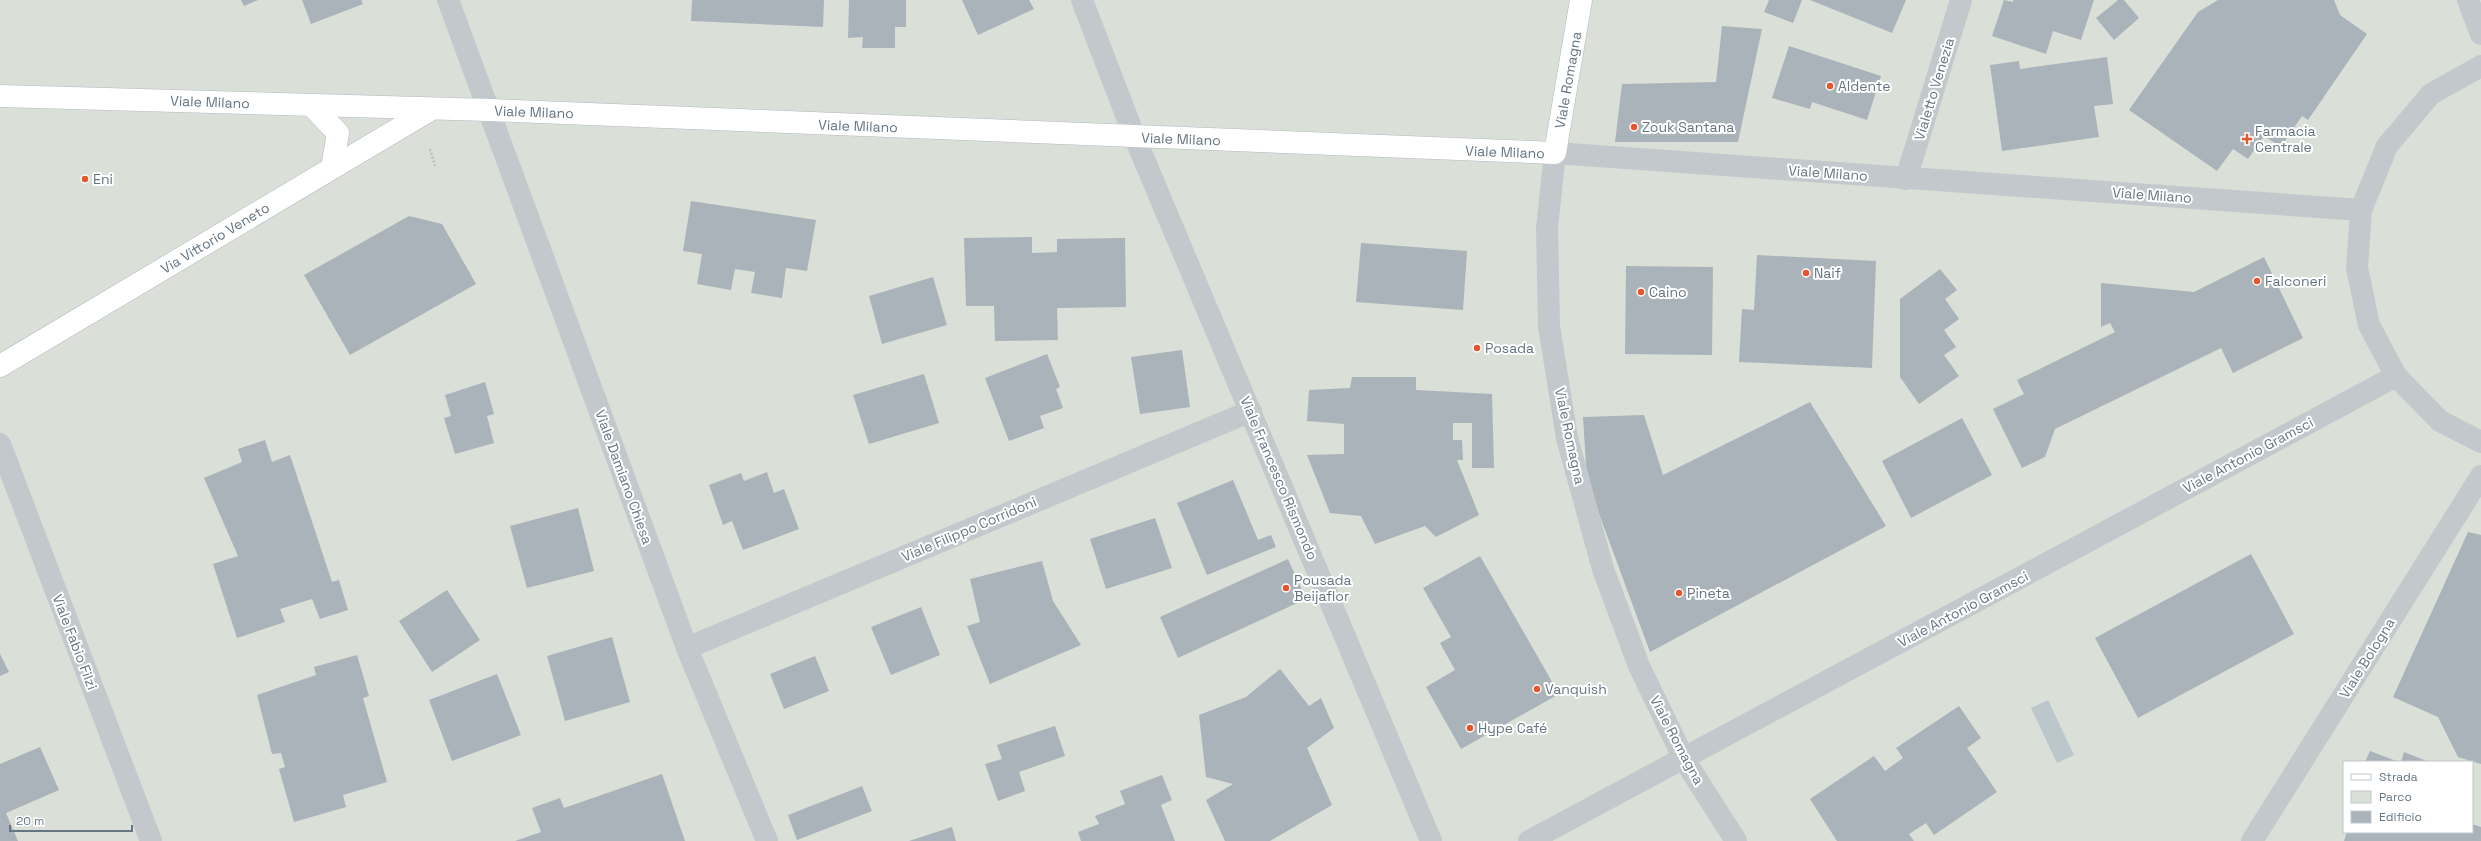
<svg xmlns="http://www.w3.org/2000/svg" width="2481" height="841" font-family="'Space Grotesk',sans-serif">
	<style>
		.green { fill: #dadfd7; fill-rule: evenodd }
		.water { fill: #bbc7cb }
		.building { fill: #aab3b9 }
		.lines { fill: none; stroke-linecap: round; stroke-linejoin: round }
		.secondary-casing { stroke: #b3babf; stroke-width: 23 }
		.path { stroke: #bbbfc2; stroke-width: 2.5; stroke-dasharray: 2 2; stroke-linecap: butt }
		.street { stroke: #c3c8cc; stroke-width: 22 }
		.secondary { stroke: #fff; stroke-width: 22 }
		.poi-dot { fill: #e4572e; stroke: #fff; stroke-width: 1.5 }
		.labels { text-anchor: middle; stroke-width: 4; stroke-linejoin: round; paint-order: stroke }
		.street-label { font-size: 14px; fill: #657683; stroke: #fff }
		.poi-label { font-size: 14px; fill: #657683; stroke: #fff; text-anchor: start }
	</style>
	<rect width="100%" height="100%" fill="#fafaf8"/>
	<path class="green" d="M0,0H2481V841H0ZM2344,762H2472V832H2344Z"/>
	<path class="water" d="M2048,700L2074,755L2057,763L2031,708Z"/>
	<path class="building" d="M241,0H258L244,6Z
		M302,0H361L363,4L311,24Z
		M692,0H824L823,27L691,21Z
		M849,0H906V27H895V48H862L863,37L848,38Z
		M962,0H1029L1034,9L978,35Z
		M1769,0H1802L1793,23L1764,12Z
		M1810,0H1906L1892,33Z
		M2004,0L2013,2V0H2094L2081,40L2053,31L2046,54L1992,36Z
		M2118,0H2124L2139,18L2114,40L2096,18Z
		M2218,0H2334L2340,15L2367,34L2308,120L2302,116L2281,147L2264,136L2248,159L2233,149L2217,171L2129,110L2198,12Z
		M1722,26L1762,29L1738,142H1615L1622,84L1716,82Z
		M1789,46L1881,76L1867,120L1812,102L1810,109L1772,98Z
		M2107,57L2113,104L2094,106L2099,137L2002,151L1990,65L2019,61L2020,69Z
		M691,201L816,220L807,271L786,268L782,298L751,293L755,272L735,269L731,290L697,284L702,254L683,251Z
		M409,216L442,224L476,284L350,355L304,275Z
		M1032,237V253L1057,252V239L1125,238L1126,307L1057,308L1058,340L995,341L994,306H966L964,238Z
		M1361,243L1467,251L1463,310L1356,302Z
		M1757,255L1876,261L1872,368L1739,362L1742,309L1754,310Z
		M2264,257L2303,338L2233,373L2221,348L2055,429L2045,457L2022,468L1993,409L2024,394L2017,380L2115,332L2110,323L2101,327V283L2194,292Z
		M1626,266L1713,267L1712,355L1625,354Z
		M1940,269L1957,290L1945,299L1959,319L1944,330L1956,347L1944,355L1959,376L1919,404L1900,377V299Z
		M933,277L947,325L882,344L869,296Z
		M1182,350L1190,407L1140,414L1131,357Z
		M1047,354L1060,387L1056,389L1063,408L1040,416L1044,428L1009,441L985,378Z
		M924,374L939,423L869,444L853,395Z
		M1352,377H1416V390L1492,394L1494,468H1472V423H1453V440H1462L1463,460H1457L1479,515L1436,537L1425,526L1375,544L1361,516L1330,513L1307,455L1344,454V424L1307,421L1309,390L1350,388Z
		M485,382L494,414L487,416L494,443L455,454L444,418L451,416L445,395Z
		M1810,402L1886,526L1650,652L1587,481L1583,417L1644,415L1663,475Z
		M1962,418L1992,475L1911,518L1882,461Z
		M265,440L272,462L290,455L332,582L339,580L348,610L320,619L312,599L280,609L285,622L237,638L213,564L238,556L204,478L242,462L238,449Z
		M767,472L774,493L784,489L799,529L743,550L732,521L723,525L709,485L741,473L744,481Z
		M1233,480L1258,540L1271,535L1276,547L1207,575L1177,503Z
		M578,508L594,571L527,588L510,526Z
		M1155,518L1172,568L1106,589L1090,539Z
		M2468,532L2481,535V764L2458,757L2438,717L2393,697Z
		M2251,554L2294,634L2138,718L2095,638Z
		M1480,556L1559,694L1461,749L1426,687L1455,670L1440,643L1451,637L1423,588Z
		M1288,559L1306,599L1178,658L1160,617Z
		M1042,561L1053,601L1081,645L990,684L967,626L980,622L970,579Z
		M447,590L480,640L432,672L399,621Z
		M921,607L940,655L891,675L871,627Z
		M612,637L630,702L565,721L547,656Z
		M0,654L9,672L0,676Z
		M357,655L369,696L363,698L387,782L343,795L346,807L294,822L279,769L285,767L281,753L272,754L257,695L316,675L314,667Z
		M815,656L829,691L784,709L770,674Z
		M1280,669L1309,706L1321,698L1334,728L1307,748L1332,805L1270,841H1225L1206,800L1233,784L1206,777L1199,715L1246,697Z
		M497,674L521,735L452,761L429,700Z
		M1959,706L1981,738L1967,748L1997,792L1934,835L1926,823L1909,834L1914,841H1837L1810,799L1874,756L1885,771L1903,758L1896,748Z
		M1055,726L1065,756L1019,772L1025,791L998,801L985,764L1002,759L997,745Z
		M40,747L59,790L6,813L18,841H0V764Z
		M2370,751L2399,762H2365Z
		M2404,752L2429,762H2401Z
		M662,774L685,841H515L541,832L532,808L560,798L564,808Z
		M1162,775L1172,800L1161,805L1175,841H1081L1078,832L1099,824L1095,816L1125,804L1120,791Z
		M862,786L872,811L797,840L788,815Z
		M2472,824L2481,827V841H2344L2347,832H2472Z
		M952,827L956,841H909Z"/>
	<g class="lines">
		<defs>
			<path id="secondary" d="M0,96L489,110L1555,153L1581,0
				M311,105L338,133L332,168
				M0,366L430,110"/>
		</defs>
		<use href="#secondary" class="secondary-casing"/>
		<path class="path" d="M430,149L435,166"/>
		<path class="street" d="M448,0L687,648L767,841
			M1082,0L1135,138L1431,841
			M2468,0L2481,34
			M2481,66L2431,94L2387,146L2361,210L2357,268L2369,325L2396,376L2440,421L2481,442
			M1906,179L1961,0
			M0,444L151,841
			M687,648L1251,411
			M1529,841L2396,376
			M1736,841L1684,759L1639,666L1603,569L1567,438L1549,326L1547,228L1555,153L2361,210
			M2252,841L2481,476"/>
		<use href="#secondary" class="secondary"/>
	</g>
	<g class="poi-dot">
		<circle cx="1830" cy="86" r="4"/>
		<circle cx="1634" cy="127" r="4"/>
		<path d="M2245 133h4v4h4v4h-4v4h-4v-4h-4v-4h4z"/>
		<circle cx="85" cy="179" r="4"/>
		<circle cx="1806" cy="273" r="4"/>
		<circle cx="2257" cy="281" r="4"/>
		<circle cx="1641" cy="292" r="4"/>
		<circle cx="1477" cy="348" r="4"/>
		<circle cx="1286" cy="588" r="4"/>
		<circle cx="1679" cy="593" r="4"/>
		<circle cx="1537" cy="689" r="4"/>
		<circle cx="1470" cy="728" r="4"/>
	</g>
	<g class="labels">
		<g class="street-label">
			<text transform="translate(1568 80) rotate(-80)" y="5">Viale Romagna</text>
			<text transform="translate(1934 89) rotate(-73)" y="5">Vialetto Venezia</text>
			<text transform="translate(210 102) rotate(2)" y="5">Viale Milano</text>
			<text transform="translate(534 112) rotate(2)" y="5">Viale Milano</text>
			<text transform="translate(858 126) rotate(2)" y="5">Viale Milano</text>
			<text transform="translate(1181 139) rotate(2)" y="5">Viale Milano</text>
			<text transform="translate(1505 152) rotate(2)" y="5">Viale Milano</text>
			<text transform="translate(1828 173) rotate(4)" y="5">Viale Milano</text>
			<text transform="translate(2152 195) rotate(4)" y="5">Viale Milano</text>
			<text transform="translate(215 238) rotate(-31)" y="5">Via Vittorio Veneto</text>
			<text transform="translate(1570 436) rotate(78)" y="5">Viale Romagna</text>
			<text transform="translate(2248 455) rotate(-28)" y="5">Viale Antonio Gramsci</text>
			<text transform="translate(624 477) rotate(70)" y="5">Viale Damiano Chiesa</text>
			<text transform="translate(1279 478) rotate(67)" y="5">Viale Francesco Rismondo</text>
			<text transform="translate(969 529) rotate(-23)" y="5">Viale Filippo Corridoni</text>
			<text transform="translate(1963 609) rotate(-28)" y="5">Viale Antonio Gramsci</text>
			<text transform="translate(75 642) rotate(69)" y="5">Viale Fabio Filzi</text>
			<text transform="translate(2367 658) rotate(-58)" y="5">Viale Bologna</text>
			<text transform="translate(1677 740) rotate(62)" y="5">Viale Romagna</text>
		</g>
		<g class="poi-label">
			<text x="1838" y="91">Aldente</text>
			<text x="1642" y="132">Zouk Santana</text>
			<text x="2255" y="136">Farmacia<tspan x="2255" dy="16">Centrale</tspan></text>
			<text x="93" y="184">Eni</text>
			<text x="1814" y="278">Naif</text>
			<text x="2265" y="286">Falconeri</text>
			<text x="1649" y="297">Caino</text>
			<text x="1485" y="353">Posada</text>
			<text x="1294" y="585">Pousada<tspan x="1294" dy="16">Beijaflor</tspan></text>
			<text x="1687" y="598">Pineta</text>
			<text x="1545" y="694">Vanquish</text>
			<text x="1478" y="733">Hype Café</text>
		</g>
	</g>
	<rect x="2343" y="761" width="130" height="72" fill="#ffffff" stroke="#c1c8cd"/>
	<rect x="2351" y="774" width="20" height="6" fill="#ffffff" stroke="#c1c8cd"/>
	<text x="2379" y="781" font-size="12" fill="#657683">Strada</text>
	<rect x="2351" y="791" width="20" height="12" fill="#dadfd7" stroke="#c1c8cd"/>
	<text x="2379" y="801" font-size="12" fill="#657683">Parco</text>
	<rect x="2351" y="811" width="20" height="12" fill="#aab3b9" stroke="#c1c8cd"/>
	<text x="2379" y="821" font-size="12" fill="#657683">Edificio</text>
	<path d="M10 825v6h122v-6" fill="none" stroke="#657683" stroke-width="2"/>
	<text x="16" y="825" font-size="12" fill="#657683" stroke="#ffffff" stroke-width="3" paint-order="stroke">20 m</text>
</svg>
